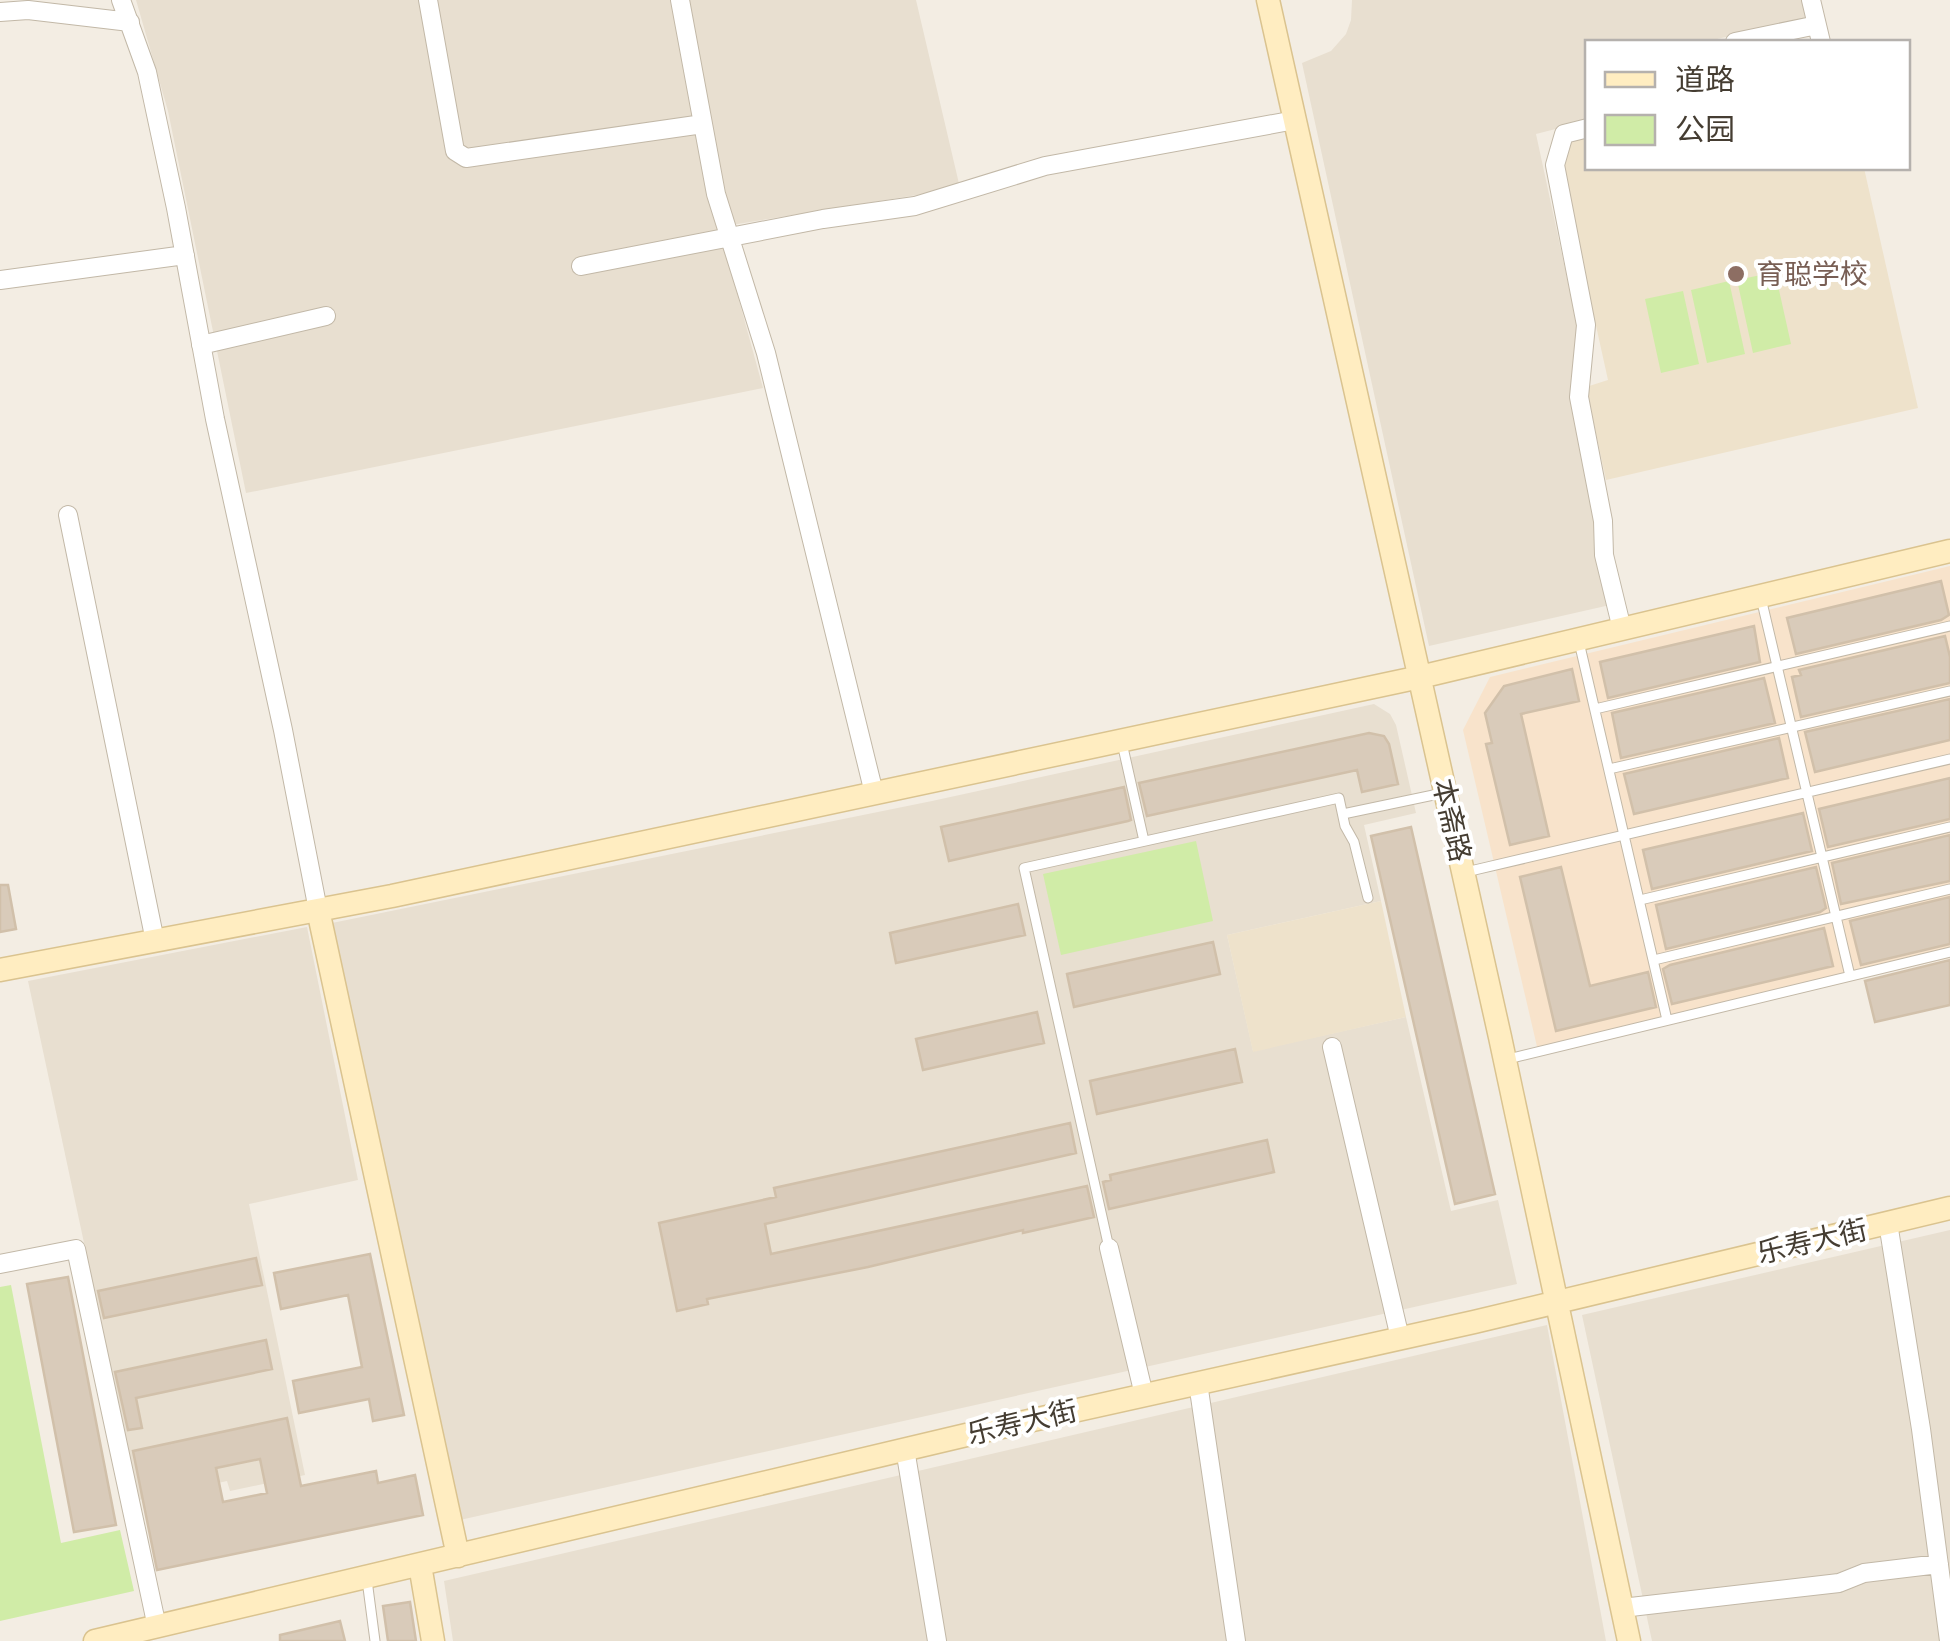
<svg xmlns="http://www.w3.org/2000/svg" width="1950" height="1641" font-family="'Roboto Condensed','Noto Sans SC',sans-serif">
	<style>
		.residential { fill: #e8dfd0 }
		.commercial { fill: #f8e3cb }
		.education { fill: #eee2cb }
		.green { fill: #d0eca7 }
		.building { fill: #d9cbba; stroke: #d1c0aa; stroke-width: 2.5; fill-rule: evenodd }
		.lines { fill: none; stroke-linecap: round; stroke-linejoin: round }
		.lane-casing { stroke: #c2b8a7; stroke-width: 11 }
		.street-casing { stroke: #c2b8a7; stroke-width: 20 }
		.secondary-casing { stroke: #dac38f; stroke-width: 25 }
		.lane { stroke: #fff; stroke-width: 9 }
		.street { stroke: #fff; stroke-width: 18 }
		.secondary { stroke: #ffedc1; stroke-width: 22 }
		.education-dot { fill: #8d6e63; stroke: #fff; stroke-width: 4 }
		.labels { text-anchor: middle; stroke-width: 8; stroke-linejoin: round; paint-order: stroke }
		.education-label { font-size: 28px; fill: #785e54; stroke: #fff; text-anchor: start }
		.street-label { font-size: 28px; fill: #453d32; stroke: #fff }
	</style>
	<rect width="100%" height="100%" fill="#f3ede3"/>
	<path class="residential" d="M136,0H916L960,188L719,227L763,388L246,493L168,111Z
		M1352,0H1803L1808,18L1704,42H1588L1587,121L1536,134L1580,338L1610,605L1429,646L1302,63L1331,51L1346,34L1351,20Z
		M1374,704L1390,714L1396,725L1416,813L1364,825L1381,901L1227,935L1253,1051L1406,1017L1451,1211L1498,1200L1517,1284L460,1520L332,923L932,801Z
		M307,927L358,1180L249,1204L305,1475L230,1491L227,1481L139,1500L28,981Z
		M1950,1230V1641H1652L1582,1315Z
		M1547,1325L1606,1641H453L444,1581Z"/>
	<path class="commercial" d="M1950,566V958L1539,1055L1463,730L1490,677Z"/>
	<path class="education" d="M1587,137L1588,168H1864L1918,408L1606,480L1586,387L1608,380L1561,167L1572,140Z
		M1381,901L1406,1017L1253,1052L1227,935Z"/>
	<path class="green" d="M1775,272L1791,344L1753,353L1737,280Z
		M1729,281L1745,354L1707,363L1691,290Z
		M1683,291L1699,364L1661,373L1645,299Z
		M1196,841L1213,921L1061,955L1043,874Z
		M11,1285L61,1543L120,1530L134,1591L0,1621V1287Z"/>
	<path class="building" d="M1941,581L1949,615L1941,620L1796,654L1787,618Z
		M1754,626L1760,662L1608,698L1600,662Z
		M1945,636L1950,657V683L1801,717L1792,677L1801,675L1799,670Z
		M1572,669L1579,701L1521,714L1549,836L1510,845L1486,744L1492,743L1485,713L1504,686Z
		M1764,678L1775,723L1621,758L1612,713Z
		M1950,699V740L1815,772L1805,732Z
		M1369,733L1384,736L1389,744L1398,784L1362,792L1357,770L1147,816L1139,783Z
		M1779,738L1788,778L1634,814L1624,774Z
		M1950,778V819L1828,847L1819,809Z
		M1124,787L1131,820L1128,821L949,861L941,827Z
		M1803,813L1812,851L1652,889L1643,850Z
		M1411,827L1495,1194L1455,1204L1371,836Z
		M1950,835V881L1841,904L1832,863Z
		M1561,867L1590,986L1648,972L1656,1007L1556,1031L1520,877Z
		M1816,867L1826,908L1820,912L1666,949L1656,905Z
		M0,885H8L16,929L0,932Z
		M1950,897V944L1861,965L1850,921Z
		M1018,904L1025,935L896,963L890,933Z
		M1824,928L1833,966L1672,1004L1663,969L1670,965Z
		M1213,942L1220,974L1074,1007L1067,974Z
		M1950,960V1005L1875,1022L1865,981Z
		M1037,1012L1044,1043L923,1070L916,1039Z
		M1235,1049L1242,1082L1097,1114L1090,1081Z
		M1070,1123L1076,1153L765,1224L771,1254L1087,1186L1094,1217L1023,1233V1230L868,1267L707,1299L708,1304L677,1311L659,1223L776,1197L774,1188Z
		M1267,1140L1274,1172L1109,1209L1103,1182L1111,1180L1110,1175Z
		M370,1254L404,1415L373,1421L369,1399L299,1413L293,1381L362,1367L348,1295L281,1309L274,1273Z
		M256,1258L262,1285L104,1318L98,1291Z
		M68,1277L116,1525L74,1532L27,1284Z
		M266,1340L272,1369L136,1398L142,1428L128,1430L115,1372Z
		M287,1418L301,1486L376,1471L378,1483L415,1475L423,1515L157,1570L133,1451ZM260,1459L267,1493L223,1502L216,1468Z
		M410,1602L416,1641H388L383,1606Z
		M340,1621L345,1641H280V1635Z"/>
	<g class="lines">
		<defs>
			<path id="lane" d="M1761,598L1850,976
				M1579,642L1667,1020
				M1595,709L1950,626
				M1122,743L1144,841
				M1609,769L1950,691
				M1343,814L1443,793
				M1466,872L1950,759
				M1640,900L1950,827
				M1654,960L1950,889
				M1508,1059L1950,952
				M1109,1248L1024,868L1339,798L1345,826L1354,842L1368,898
				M367,1580L375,1641"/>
			<path id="street" d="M121,0L147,72L176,208L215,419L283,730L318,910
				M428,0L455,151L466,158L703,124
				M680,0L716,194L766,353L874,793
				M1811,0L1821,42
				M0,12L28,10L130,22
				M1735,42L1817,25
				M1588,128L1564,134L1555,165L1586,325L1579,397L1603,521L1604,555L1622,629
				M581,266L823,219L915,206L1045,166L1295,120
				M0,280L185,255
				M201,345L326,316
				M68,515L155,941
				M1332,1047L1400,1338
				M1888,1223L1921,1429L1949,1641
				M1109,1248L1144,1395
				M0,1264L76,1249L157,1627
				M1198,1383L1236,1641
				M905,1449L937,1641
				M1622,1608L1839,1583L1864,1573L1939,1564"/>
			<path id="secondary" d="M1268,0L1500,1037L1629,1641
				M318,910L458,1556
				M0,970L392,896L1420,677L1950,551
				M420,1565L433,1641
				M95,1641L979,1432L1474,1322L1950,1208"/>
		</defs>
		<use href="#lane" class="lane-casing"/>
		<use href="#street" class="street-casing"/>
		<use href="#secondary" class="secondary-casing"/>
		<use href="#lane" class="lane"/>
		<use href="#street" class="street"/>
		<use href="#secondary" class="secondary"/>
	</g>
	<circle class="education-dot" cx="1736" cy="274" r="10"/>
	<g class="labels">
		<g class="education-label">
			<text x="1756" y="284">育聪学校</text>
		</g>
		<g class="street-label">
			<text transform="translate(1452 820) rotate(77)" y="10">本斋路</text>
			<text transform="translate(1812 1241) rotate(-13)" y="10">乐寿大街</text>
			<text transform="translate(1022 1422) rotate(-13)" y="10">乐寿大街</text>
		</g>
	</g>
	<rect x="1585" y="40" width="325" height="130" fill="#ffffff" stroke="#b5b1ad" stroke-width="2.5"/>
	<rect x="1605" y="72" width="50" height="15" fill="#ffedc1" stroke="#b5b1ad" stroke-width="2.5"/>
	<text x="1675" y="90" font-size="30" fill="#453d32">道路</text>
	<rect x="1605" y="115" width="50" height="30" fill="#d0eca7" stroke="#b5b1ad" stroke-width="2.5"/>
	<text x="1675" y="140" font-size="30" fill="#453d32">公园</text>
</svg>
